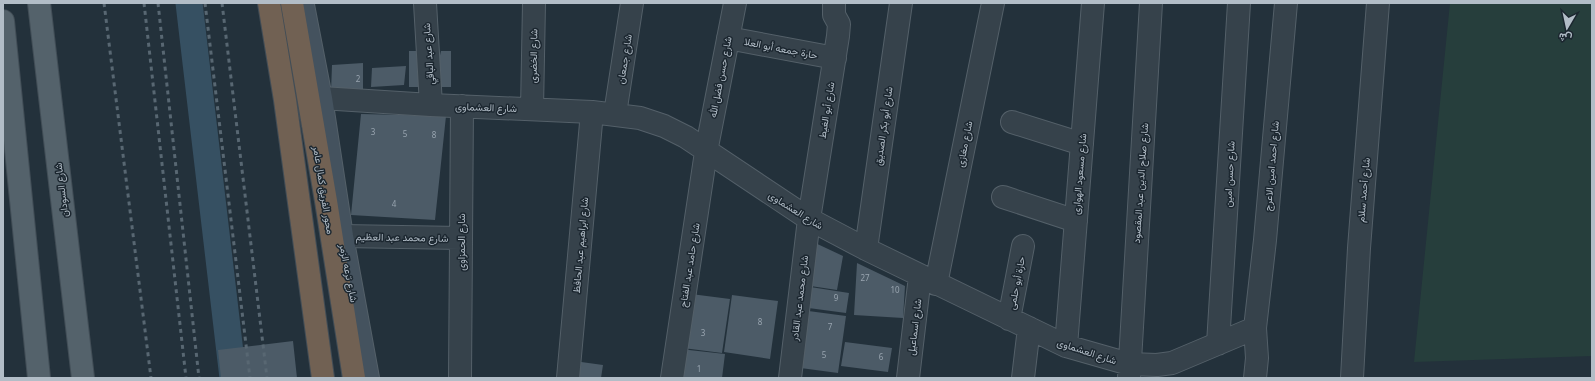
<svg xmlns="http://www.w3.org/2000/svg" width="1595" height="381" font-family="'Noto Sans',Vazirmatn,sans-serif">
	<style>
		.green { fill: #263e3c }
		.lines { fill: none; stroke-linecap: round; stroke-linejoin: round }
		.canal { stroke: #365062; stroke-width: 27 }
		.building { fill: #4c5b67 }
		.street-casing { stroke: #546069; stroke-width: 24 }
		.secondary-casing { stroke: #546069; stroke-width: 24 }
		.primary-casing { stroke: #424e57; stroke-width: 24 }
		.highway-casing { stroke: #424d56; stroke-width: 24 }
		.street { stroke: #36424b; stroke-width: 22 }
		.secondary { stroke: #44525e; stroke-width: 22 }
		.primary { stroke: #54626b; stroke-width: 22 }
		.highway { stroke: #716153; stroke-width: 22 }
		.rail { stroke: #586772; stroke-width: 3; stroke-dasharray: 4 4; stroke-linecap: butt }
		.labels { text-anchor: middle; stroke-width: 3; stroke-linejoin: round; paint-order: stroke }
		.number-label { font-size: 8px; fill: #98a4af }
		.street-label { font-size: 10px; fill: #b2bdc7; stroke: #1c2730 }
	</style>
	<rect width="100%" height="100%" fill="#23313b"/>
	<path class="green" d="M1450,3H1592V356L1414,362Z"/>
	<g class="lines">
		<path class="canal" d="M189,3L233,378"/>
	</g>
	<path class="building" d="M409,51H425L438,64L441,51H451V87H409Z
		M363,63V92H331L332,65Z
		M406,66L404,85L371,87L372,68Z
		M361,114L446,116L435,220L351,215Z
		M811,241L843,256L837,290L804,285Z
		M857,263L905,286L903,318L854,315Z
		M804,286L849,293L846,313L801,307Z
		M691,294L730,299L722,353L683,348Z
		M732,295L778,301L770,359L724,352Z
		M801,310L846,316L838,373L793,367Z
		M293,341L297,378H221L218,350Z
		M845,342L892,348L888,372L841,366Z
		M680,349L725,354L722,378L677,377Z
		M574,361L603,365L601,378H572Z"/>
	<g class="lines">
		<defs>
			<path id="street" d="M425,3L431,105
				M728,38L835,58
				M321,98L431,105L592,112L640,118L664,126L686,137L809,219L866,249L1066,346L1129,364L1157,365L1172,363L1255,328
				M532,109L534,3
				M615,114L632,3
				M1012,122L1082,144
				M1003,197L1076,221
				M342,236L461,238
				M866,249L901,3
				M936,284L993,3
				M1009,319L1023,246
				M1218,344L1239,3
				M1066,346L1093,3
				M460,378L462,106
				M568,378L592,112
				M672,378L706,152L735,3
				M790,378L809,219L838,36L839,24L834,15V3
				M908,378L920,276
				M1023,378L1029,328
				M1129,378L1151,3
				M1255,378L1257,358L1255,328L1265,240L1286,3
				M1352,378L1359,248L1378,3"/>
			<path id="secondary" d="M303,5L321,98L342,236L368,378"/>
			<path id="primary" d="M39,3L83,378
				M3,21L39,378"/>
			<path id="highway" d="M269,3L285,100L323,378
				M292,3L326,201L354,378"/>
		</defs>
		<use href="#street" class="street-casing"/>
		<use href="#secondary" class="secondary-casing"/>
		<use href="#primary" class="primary-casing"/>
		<use href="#highway" class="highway-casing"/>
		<use href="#street" class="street"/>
		<use href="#secondary" class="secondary"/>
		<use href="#primary" class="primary"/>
		<use href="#highway" class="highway"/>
		<path class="rail" d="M104,3L151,378
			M144,3L186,378
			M158,3L199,378
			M205,3L250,378
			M222,3L267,378"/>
	</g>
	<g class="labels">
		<g class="number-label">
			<text x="358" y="82">2</text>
			<text x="373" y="135">3</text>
			<text x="405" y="137">5</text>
			<text x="434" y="138">8</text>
			<text x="394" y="207">4</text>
			<text x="865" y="281">27</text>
			<text x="895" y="293">10</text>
			<text x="836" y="301">9</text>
			<text x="760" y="325">8</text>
			<text x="830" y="330">7</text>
			<text x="703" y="336">3</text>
			<text x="824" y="358">5</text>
			<text x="881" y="360">6</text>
			<text x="699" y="372">1</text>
		</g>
		<g class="street-label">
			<text transform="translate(781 48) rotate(11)" y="4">حارة جمعه أبو العلا</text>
			<text transform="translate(428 54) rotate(-94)" y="4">شارع عبد الباقي</text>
			<text transform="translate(533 56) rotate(-89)" y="4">شارع الخضرى</text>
			<text transform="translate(624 59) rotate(-81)" y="4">شارع جمعان</text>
			<text transform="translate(720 77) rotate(-79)" y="4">شارع حسن فضل الله</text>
			<text transform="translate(486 107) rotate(2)" y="4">شارع العشماوى</text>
			<text transform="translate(826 110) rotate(-81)" y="4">شارع أبو الغيط</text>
			<text transform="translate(883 126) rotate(-82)" y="4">شارع أبو بكر الصديق</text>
			<text transform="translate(964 144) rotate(-79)" y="4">شارع مغازى</text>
			<text transform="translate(1271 166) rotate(-85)" y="4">شارع احمد امين الاعرج</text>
			<text transform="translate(1079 174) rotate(-85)" y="4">شارع مسعود الهوارى</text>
			<text transform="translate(1229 174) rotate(-87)" y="4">شارع حسن امين</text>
			<text transform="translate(1140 183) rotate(-86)" y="4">شارع صلاح الدين عبد المقصود</text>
			<text transform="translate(61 190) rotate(-97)" y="4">شارع السودان</text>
			<text transform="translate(324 190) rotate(81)" y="4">محور الفريق كمال عامر</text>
			<text transform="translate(1363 190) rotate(-85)" y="4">شارع أحمد سلام</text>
			<text transform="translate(796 210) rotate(32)" y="4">شارع العشماوى</text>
			<text transform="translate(402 237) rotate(1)" y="4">شارع محمد عبد العظيم</text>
			<text transform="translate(461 242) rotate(-90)" y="4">شارع الحمزاوى</text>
			<text transform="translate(580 245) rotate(-85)" y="4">شارع ابراهيم عبد الحافظ</text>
			<text transform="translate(689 265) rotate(-81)" y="4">شارع حامد عبد الفتاح</text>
			<text transform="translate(349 273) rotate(79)" y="4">شارع ترعه الزمر</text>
			<text transform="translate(1016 283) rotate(-79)" y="4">حارة أبو حلمى</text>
			<text transform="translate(799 298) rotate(-83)" y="4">شارع محمد عبد القادر</text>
			<text transform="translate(914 327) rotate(-83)" y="4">شارع اسماعيل</text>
			<text transform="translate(1087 351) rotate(18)" y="4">شارع العشماوى</text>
		</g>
	</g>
	<rect width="1595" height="381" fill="none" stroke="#b2bdc7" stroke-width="8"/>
	<g transform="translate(1567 28) rotate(189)" stroke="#1c2730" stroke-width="3" paint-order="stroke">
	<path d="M0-3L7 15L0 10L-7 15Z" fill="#b2bdc7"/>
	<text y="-6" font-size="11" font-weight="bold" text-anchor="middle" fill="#b2bdc7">ش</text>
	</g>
</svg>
